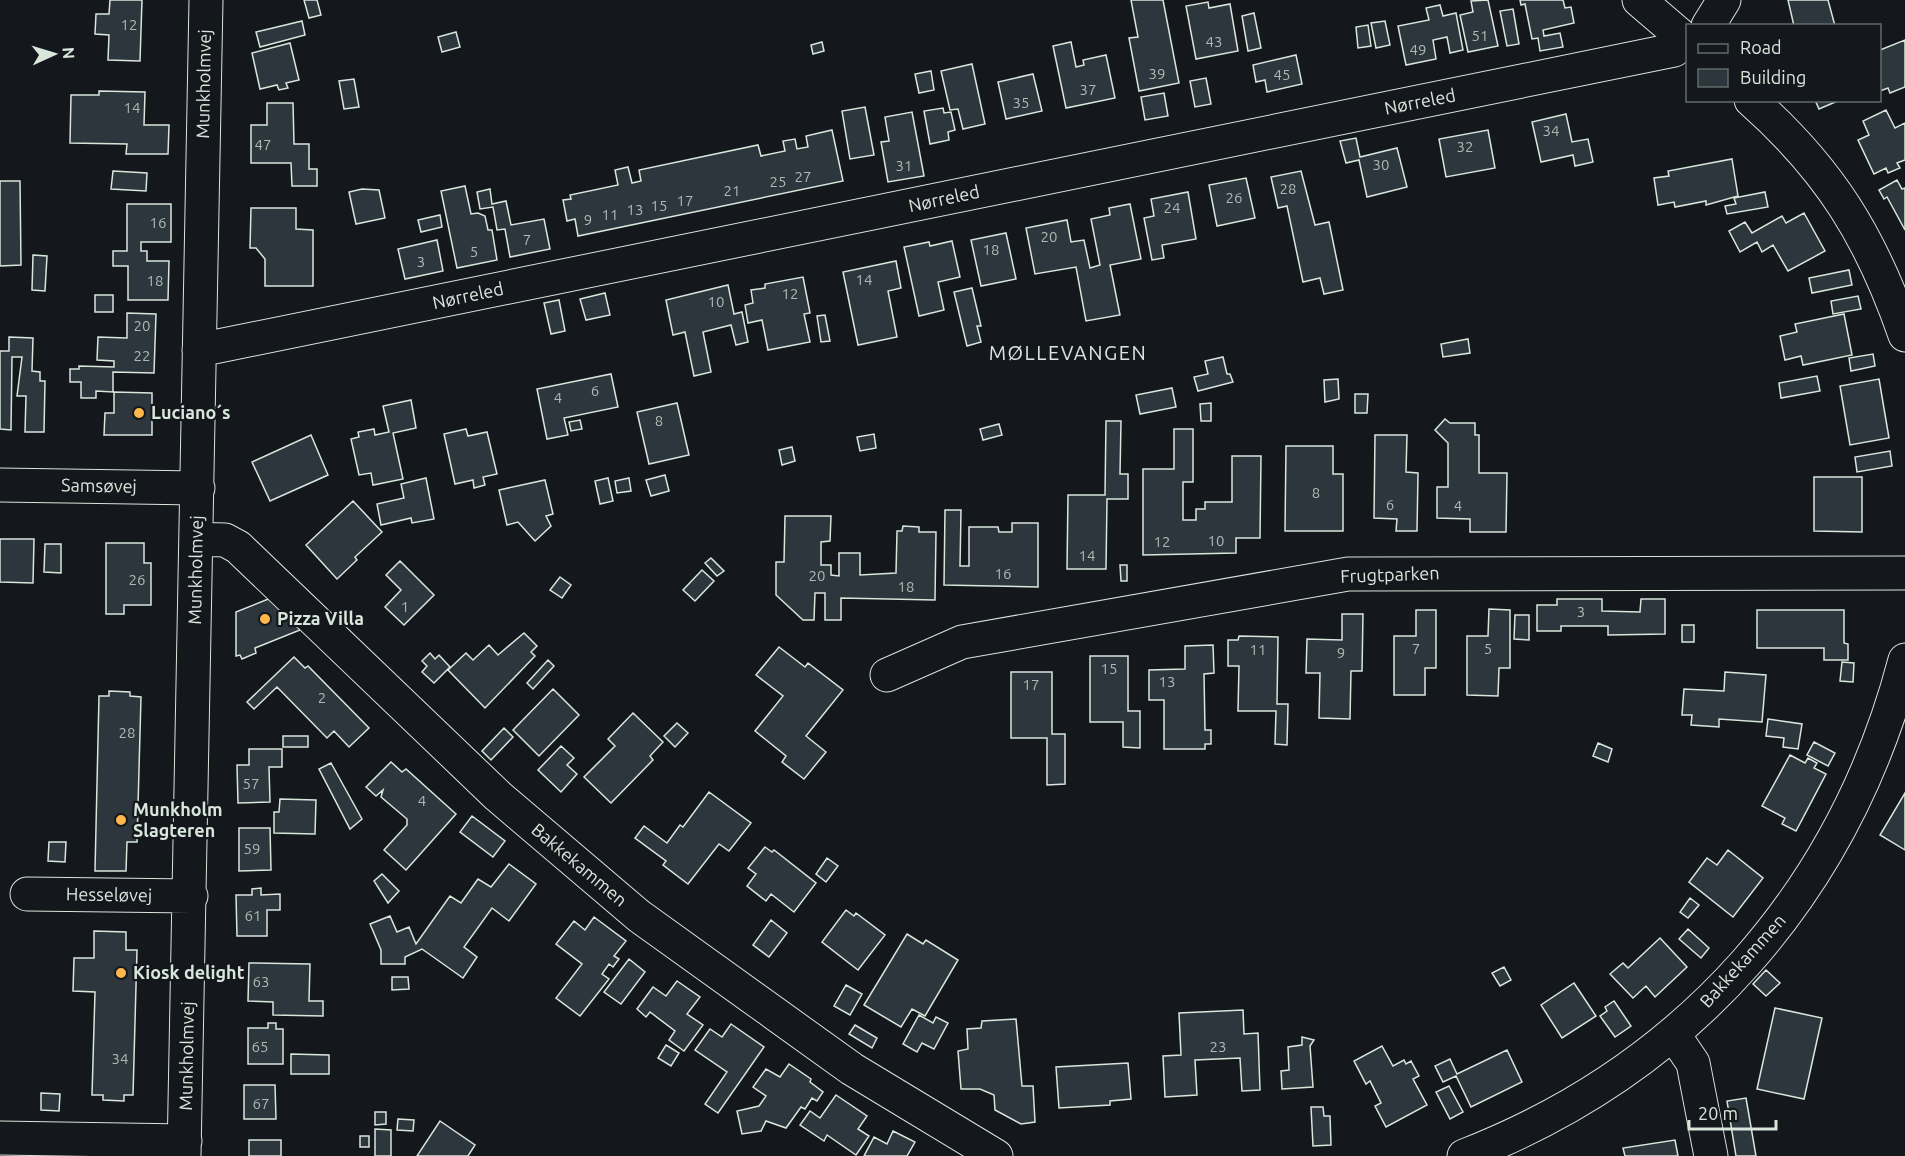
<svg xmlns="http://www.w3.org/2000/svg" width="1905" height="1156" font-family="Ubuntu,sans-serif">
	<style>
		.building { fill: #2c363c; stroke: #d8e6dc; stroke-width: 1.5 }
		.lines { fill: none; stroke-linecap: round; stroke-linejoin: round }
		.minor-casing { stroke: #d8e6dc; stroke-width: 35 }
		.minor { stroke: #14181c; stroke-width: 33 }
		.poi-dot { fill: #ffb74d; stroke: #14181c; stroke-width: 2 }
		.labels { text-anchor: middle; stroke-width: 4.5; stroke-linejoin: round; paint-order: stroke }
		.number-label { font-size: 15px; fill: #adbab4 }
		.street-label { font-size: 18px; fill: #d8e6dc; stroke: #14181c }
		.poi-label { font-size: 18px; font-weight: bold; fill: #d8e6dc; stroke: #14181c; text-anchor: start }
		.neighbourhood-label { font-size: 20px; letter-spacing: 1.5px; fill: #d8e6dc; stroke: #14181c }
	</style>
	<rect width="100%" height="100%" fill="#14181c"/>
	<path class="building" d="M110,0H142L140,61L108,60L109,35L95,34L96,14H109Z
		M304,0H317L321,15L309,18Z
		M1131,0H1163L1179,83L1139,91L1129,38L1138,37Z
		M1488,0L1498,46L1468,52L1460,15L1473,12L1471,1Z
		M1520,0H1563L1565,8L1571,7L1574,23L1543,30L1544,36L1560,33L1563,47L1540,51L1538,38L1532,39L1525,4L1521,5Z
		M1788,0H1828L1835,26H1794Z
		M1208,2L1209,8L1230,4L1238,51L1196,59L1186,6Z
		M1440,5L1443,16L1456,13L1463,50L1450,53L1447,37L1433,40L1436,59L1406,65L1398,26L1429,20L1426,8Z
		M1513,9L1519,44L1507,46L1500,11Z
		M1254,13L1261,48L1248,51L1242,16Z
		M302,21L305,35L260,47L256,32Z
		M1385,21L1390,45L1376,48L1371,23Z
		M1368,25L1371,46L1358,48L1356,27Z
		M456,32L460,47L442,52L438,37Z
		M1905,40V87L1890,93L1888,88L1880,91V50Z
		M822,42L824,51L813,54L811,45Z
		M1071,42L1076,67L1084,65L1083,60L1106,55L1115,98L1066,108L1053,46Z
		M290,43L299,80L286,83L288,88L279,90L277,85L260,89L252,53Z
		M1296,55L1302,84L1267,92L1265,80L1256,82L1253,65Z
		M972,64L985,124L963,129L958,109L950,110L941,71Z
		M931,71L934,90L919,93L915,74Z
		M1033,74L1042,111L1006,119L998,82Z
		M1206,78L1211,104L1195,107L1190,81Z
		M354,79L359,107L344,109L339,81Z
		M99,91L145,92L144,125H169L168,154H126L127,144L70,143L71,95H99Z
		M1164,93L1168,116L1145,120L1141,97Z
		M1815,100H1840L1819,109Z
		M267,103H293L294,144H309V169H317V186H292L291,163H251V125H267Z
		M865,107L874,155L850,159L842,111Z
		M943,108L944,113L951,112L955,130L948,132L949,140L930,144L924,111Z
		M1886,110L1895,128L1905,123V160L1897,163L1900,168L1888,173L1886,168L1874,174L1858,140L1869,135L1863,121Z
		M912,112L924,176L888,182L881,142L889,141L885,117Z
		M1566,114L1572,142L1588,139L1593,162L1575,166L1573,155L1541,162L1532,122Z
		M832,130L843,181L578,236L575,219L567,221L563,200L571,199L570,195L618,185L615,170L628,167L632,183L641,181L639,170L758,145L761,156L785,151L783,141L795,139L797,149L808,147L806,136Z
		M1488,130L1495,168L1446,177L1439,139Z
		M1356,138L1360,157L1397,148L1407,187L1367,197L1359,160L1346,163L1340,141Z
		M1732,159L1738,196L1706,205V201L1675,207L1674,202L1658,205L1654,178L1669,176L1668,171Z
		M113,171L147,173L146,191L111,189Z
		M1301,171L1315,225L1329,222L1343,290L1324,294L1320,278L1303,282L1287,206L1278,208L1271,177Z
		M1246,178L1255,218L1217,226L1209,185Z
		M1897,180L1902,189L1905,188V230L1887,197L1884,199L1879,190Z
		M0,181H20L21,265L0,266Z
		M465,186L471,214L478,213L485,216L488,230H492L497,260L457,268L441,191Z
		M362,189L379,190L385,218L356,224L349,192Z
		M490,189L492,204L506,201L511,225L544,219L550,249L510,257L505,229L497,230L493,207L480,209L477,192Z
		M1188,192L1196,239L1162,245L1164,258L1152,260L1144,218L1154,216L1151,199Z
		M1765,192L1768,207L1727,214L1725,206L1736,204L1734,198Z
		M127,204H171V242H141V251H147V261H169L168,300H128V266H113V251H127Z
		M1130,204L1141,259L1110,265L1120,315L1086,321L1076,267L1035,274L1026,228L1067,220L1071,242L1084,240L1090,268L1100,265L1091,219L1110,215L1109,208Z
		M251,208H296V229L313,230V286H265V259L256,248H250Z
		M1804,213L1825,251L1788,271L1773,245L1762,252L1757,242L1740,252L1729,231L1745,222L1752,233L1782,216L1786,223Z
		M440,215L442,227L421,232L418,220Z
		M1006,233L1016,279L981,286L971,240Z
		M437,240L443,271L405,279L398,249Z
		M952,241L960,277L938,282L944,310L919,316L904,247L929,242L930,246Z
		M33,255L47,256L45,291L32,290Z
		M896,261L901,288L888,291L897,337L858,345L843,272Z
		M1849,270L1852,285L1812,293L1809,278Z
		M803,277L810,313L804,314L810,342L768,350L762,320L748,323L745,305L753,303L751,290L765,288V284Z
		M728,285L734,314L742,312L748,342L736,345L731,325L703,332L711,372L694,376L685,332L673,335L666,300Z
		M972,288L981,326H977L981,342L967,346L954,292Z
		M605,293L610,315L586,320L580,299Z
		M95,295H113V312H95Z
		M1858,296L1861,309L1833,314L1831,301Z
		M559,300L565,331L551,334L544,303Z
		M127,313L156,314L154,373L113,372V392L96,391V398H81V382H70V369H79V366L114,367V361L97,360L98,337L127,338Z
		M1844,314L1852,355L1803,365L1801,356L1785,360L1780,336L1797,332L1795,324Z
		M825,315L830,341L821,342L817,316Z
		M9,337L33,338L32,371L40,372V381H45L44,432H25L26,396H17L22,357H12L11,430L0,429V351H9Z
		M1468,339L1470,353L1443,357L1441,344Z
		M1873,354L1875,366L1851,371L1849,358Z
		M1223,357L1227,374H1230L1233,382L1198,391L1194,377L1208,374L1205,361Z
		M611,374L618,407L564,418L568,435L547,439L537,389Z
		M1817,376L1820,391L1781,398L1779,383Z
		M1338,379L1339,399L1325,402L1324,380Z
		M1879,379L1889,438L1850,445L1840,386Z
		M1172,388L1176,407L1140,414L1136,395Z
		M114,392L152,393V435H104L105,413H114Z
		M1355,394H1368L1367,413H1355Z
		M411,400L416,428L393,433L403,479L373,485L371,473L359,475L351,439L359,437L358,432L374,429L375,435L389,432L383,406Z
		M677,403L689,455L649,464L637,412Z
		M1211,403V421H1201L1200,404Z
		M1445,419L1450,423H1475V435H1479V473H1507L1506,532H1470V519L1437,518V487H1448V443L1435,430Z
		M580,420L582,429L571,431L569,422Z
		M1106,421H1121L1120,474H1128V499H1107L1106,569H1067L1068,495H1105Z
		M999,424L1002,435L983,440L980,429Z
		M466,429L468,436L487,432L497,474L483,477L485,485L474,488L473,480L455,484L444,434Z
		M1174,429H1193V482H1183V520H1196V509H1205V502H1232V456H1261L1260,538H1236V553L1143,555V469H1174Z
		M874,434L876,448L860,451L857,437Z
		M311,435L328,475L270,501L252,462Z
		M1375,435H1407L1406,472L1418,473L1417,531H1396L1397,519L1374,518Z
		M1286,446H1333V474H1343V531H1285Z
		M792,447L795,461L782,465L779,450Z
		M1890,451L1892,466L1857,472L1855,457Z
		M665,475L669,491L651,496L646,480Z
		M1814,477H1862V532L1814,531Z
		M426,478L434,519L412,523L411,518L381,525L377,504L404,498L401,484Z
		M608,478L613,501L600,504L595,481Z
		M629,478L631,491L617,493L615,481Z
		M545,480L553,514L546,516L551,526L535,541L518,522L507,525L499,490Z
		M353,501L382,532L355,557L357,560L337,579L306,545Z
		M945,510H961L960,566H969V527H998L999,532H1012V523H1038V587L944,585Z
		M785,516H831L830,541L821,542V565H831V575L839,576V553H860V575L896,573L897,531H902L903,526L919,527V532H936L935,600L841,598V620H825V593H815L814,620H803L776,595V562H784Z
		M0,539H34L33,583L0,582Z
		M106,543H144V563H151V605H124V614H106Z
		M45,544H61V573L44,572Z
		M711,558L724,571L717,576L705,563Z
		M400,561L434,595L404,625L385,607L401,590L386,575Z
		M1120,565H1127V581H1121Z
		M702,570L714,581L695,601L683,590Z
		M560,577L571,585L562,598L550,590Z
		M271,598L300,630L255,648L256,653L242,659L240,655L236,656V612Z
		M1557,599H1602V611L1640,612L1641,599H1665V634L1608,635V626H1561V631H1537V605H1557Z
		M1489,609L1510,610V668H1499L1498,696L1467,695V636H1488Z
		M1416,610H1436V668H1425V695H1394V636H1416Z
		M1757,610H1844V643L1848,644V660H1824V648H1757Z
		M1342,614H1363L1362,671H1351L1350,719L1319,718L1320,673H1306L1307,639L1342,640Z
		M1515,615H1529V640L1514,639Z
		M1682,625H1694V642H1682Z
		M524,633L537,646L531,652L535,656L485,708L448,670L466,653L473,660L489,645L498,655Z
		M1239,636L1278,637L1277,704H1288L1287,745L1275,744L1276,711H1238L1239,666H1228V640H1238Z
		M1213,645L1214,673L1204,674L1205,730H1211V744H1205V749H1164V700H1149V670L1185,669V646Z
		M779,647L805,667L808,663L843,690L806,736L826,752L804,779L782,762L786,756L755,731L783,696L756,675Z
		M430,653L435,659L439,655L450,667L434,683L422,672L427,666L422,661Z
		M1090,656H1128V711H1140V748L1123,747V722H1090Z
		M294,657L305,668L308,666L369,728L349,747L334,731L327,738L277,687L254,709L247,702Z
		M548,660L554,666L533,689L527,683Z
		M1842,662L1854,663L1853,682L1840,681Z
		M1011,672H1052V734H1065V784L1047,785V738H1011Z
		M1725,672L1766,675L1762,722L1719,719V727L1691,725L1692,715H1682L1684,689L1724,691Z
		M553,689L579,715L539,756L513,730Z
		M109,691L130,692V696L141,697L137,842H127L126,871H95L99,696H109Z
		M633,713L663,742L650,756L653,760L611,803L584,777L615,746L608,739Z
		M1768,719L1802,724L1798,749L1783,747L1784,738L1766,736Z
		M677,723L688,733L675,747L664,736Z
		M504,728L513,737L491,760L482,751Z
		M283,736H308V747H283Z
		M1814,742L1835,753L1828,766L1807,755Z
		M1598,743L1612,749L1608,762L1593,756Z
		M561,746L574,758L567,765L577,774L561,792L538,770Z
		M249,749H282V767H269L270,802L238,803L237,765H249Z
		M1790,755L1805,763L1808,758L1817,763L1814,768L1826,774L1796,831L1782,824L1785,818L1762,806Z
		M391,762L402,772L406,769L456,814L406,870L384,850L407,825V819L381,797L383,790L376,796L366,787Z
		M331,763L362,819L350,829L319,769Z
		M709,792L751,823L729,851L719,844L688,884L663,865L666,861L635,838L644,826L667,843L680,825L683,827Z
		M1905,793V850L1880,835Z
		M280,799L316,800L315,834L274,833V812H279Z
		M472,816L505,841L493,857L460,832Z
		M239,828H270L271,870L239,871Z
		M49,842H66L65,862L48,861Z
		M765,847L772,852L774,850L816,883L794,912L771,894L766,901L747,886L756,874L748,868Z
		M1728,850L1763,878L1733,917L1689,882L1707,858L1717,865Z
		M827,858L838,866L826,882L816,874Z
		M509,864L536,884L509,921L492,908L464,947L477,957L463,978L422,949L405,957V964H381V950L370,924L390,916L397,932L409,927L416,944L450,896L461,903L478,879L491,887Z
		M382,874L399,891L388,903L374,881Z
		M261,888V895L280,894V910H267V936H237L236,895H252V889Z
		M1690,898L1699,905L1688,918L1680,912Z
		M846,910L854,916L856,913L885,935L858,970L822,942Z
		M594,917L626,941L614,956L619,959L613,967L609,964L602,974L609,979L580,1016L556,998L582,964L556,944L574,921L585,930Z
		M771,920L787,933L769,957L753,945Z
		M1688,929L1709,948L1701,958L1679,939Z
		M94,931L126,932V950H137L133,1095H124V1101L103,1100V1095H92L95,992L73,991L74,958H94Z
		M907,934L923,944L926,940L958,960L925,1016L912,1009L901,1027L864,1005Z
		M1660,938L1687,967L1655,997L1646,986L1633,998L1610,974L1623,963L1628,968Z
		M629,959L645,972L621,1004L604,992Z
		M249,963L310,964L309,1001H323V1016L273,1015V1002L248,1001Z
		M1504,967L1511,980L1500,986L1492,973Z
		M1766,970L1780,983L1766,996L1753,984Z
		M392,977H408L409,989L392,990Z
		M677,981L700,997L687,1014L703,1025L684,1051L669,1040L675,1031L650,1012L646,1017L637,1009L653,987L666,996Z
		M1574,983L1596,1016L1562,1038L1541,1005Z
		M846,985L862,994L850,1015L834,1006Z
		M1614,1001L1631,1026L1615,1037L1600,1016L1607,1011L1605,1007Z
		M1775,1008L1822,1018L1804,1099L1757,1089Z
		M1243,1010L1244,1034L1258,1033L1260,1090L1242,1091L1240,1058L1195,1060L1197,1095L1165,1097L1163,1056L1181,1055L1179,1013Z
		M919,1015L933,1023L936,1017L948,1023L934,1049L922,1043L917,1052L903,1044Z
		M1016,1019L1022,1086H1033L1035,1122L1021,1124L995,1110L994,1095L980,1089H961L958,1051L968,1049L967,1029L981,1028L982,1021Z
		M268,1023H276V1029H283V1064H248V1028H268Z
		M731,1024L764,1047L718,1113L705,1104L727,1072L695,1050L710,1029L722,1037Z
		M855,1025L877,1038L872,1048L849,1034Z
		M1302,1037L1314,1040L1310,1046L1313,1087L1282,1089L1281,1071L1289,1070L1288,1047L1302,1045Z
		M666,1045L679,1053L671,1066L658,1058Z
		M1382,1046L1393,1066L1404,1060L1406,1064L1411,1061L1419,1076L1413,1079L1427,1105L1386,1127L1375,1106L1381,1103L1370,1081L1366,1084L1354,1061Z
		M1507,1050L1522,1082L1471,1107L1456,1076L1443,1082L1435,1066L1450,1059L1457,1074Z
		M291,1054L329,1055V1074H291Z
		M1128,1063L1131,1099L1110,1101V1105L1059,1108L1056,1067Z
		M789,1064L811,1079L810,1082L823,1092L817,1101L812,1098L805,1109L801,1107L786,1128L766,1121L761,1131L742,1134L737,1111L759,1106L766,1096L753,1087L766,1069L780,1077Z
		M244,1085H275L276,1119H244Z
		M1449,1086L1463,1112L1450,1119L1436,1092Z
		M41,1093L60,1094L59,1111L41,1110Z
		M836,1095L867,1116L858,1129L869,1136L856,1155L827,1135L824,1141L800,1125L810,1111L820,1118Z
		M1746,1098L1756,1156H1736L1727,1101Z
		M1311,1107H1323L1324,1116H1330L1331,1145L1313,1146Z
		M375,1112H386V1124L375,1125Z
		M398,1119L414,1120L413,1131L397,1130Z
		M440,1121L475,1145L468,1156H417Z
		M375,1129L391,1130V1156H375Z
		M893,1131L915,1142L907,1156H864L874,1137L887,1144Z
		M360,1136H369V1147H360Z
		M249,1140H281V1156H249Z
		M1675,1140L1678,1156H1625L1623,1148Z"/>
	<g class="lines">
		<defs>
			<path id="minor" d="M1639,0L1688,42
				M1708,26L1724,0
				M1751,100C1830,170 1871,237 1905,335
				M199,350L1674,50L1683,39
				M0,485L198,488
				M197,539L225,540L238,547L498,796L639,916L852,1069L996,1156
				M887,675L962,642L1348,574L1905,573
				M27,894L191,896
				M1674,1035L1693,1063L1711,1156
				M0,1138L185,1141
				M184,1156L206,0
				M1464,1156C1688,1069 1844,893 1905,660"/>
		</defs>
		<use href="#minor" class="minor-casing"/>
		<use href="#minor" class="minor"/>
	</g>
	<g class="poi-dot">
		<circle cx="139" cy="413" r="6"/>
		<circle cx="265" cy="619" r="6"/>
		<circle cx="121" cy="820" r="6"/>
		<circle cx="121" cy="973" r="6"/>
	</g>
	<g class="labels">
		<g class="number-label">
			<text x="129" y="30">12</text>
			<text x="1480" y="41">51</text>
			<text x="1214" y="47">43</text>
			<text x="1418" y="55">49</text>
			<text x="1157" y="79">39</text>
			<text x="1282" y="80">45</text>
			<text x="1088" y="95">37</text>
			<text x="1021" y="108">35</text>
			<text x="132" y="113">14</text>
			<text x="1551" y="136">34</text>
			<text x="263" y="150">47</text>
			<text x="1465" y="152">32</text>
			<text x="1381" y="170">30</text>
			<text x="904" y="171">31</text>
			<text x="803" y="182">27</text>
			<text x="778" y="187">25</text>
			<text x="1288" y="194">28</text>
			<text x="732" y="196">21</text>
			<text x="1234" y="203">26</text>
			<text x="685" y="206">17</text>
			<text x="659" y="211">15</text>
			<text x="1172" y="213">24</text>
			<text x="635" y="215">13</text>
			<text x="610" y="220">11</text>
			<text x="588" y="225">9</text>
			<text x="158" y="228">16</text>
			<text x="1049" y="242">20</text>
			<text x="527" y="245">7</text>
			<text x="991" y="255">18</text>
			<text x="474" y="257">5</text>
			<text x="421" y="267">3</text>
			<text x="864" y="285">14</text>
			<text x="155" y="286">18</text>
			<text x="790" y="299">12</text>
			<text x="716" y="307">10</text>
			<text x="142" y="331">20</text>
			<text x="142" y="361">22</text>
			<text x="595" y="396">6</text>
			<text x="558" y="403">4</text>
			<text x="659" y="426">8</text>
			<text x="1316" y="498">8</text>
			<text x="1390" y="510">6</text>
			<text x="1458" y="511">4</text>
			<text x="1216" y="546">10</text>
			<text x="1162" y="547">12</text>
			<text x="1087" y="561">14</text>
			<text x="1003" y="579">16</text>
			<text x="817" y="581">20</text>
			<text x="137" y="585">26</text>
			<text x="906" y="592">18</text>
			<text x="405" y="612">1</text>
			<text x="1581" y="617">3</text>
			<text x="1416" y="654">7</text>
			<text x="1488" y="654">5</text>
			<text x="1258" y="655">11</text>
			<text x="1341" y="658">9</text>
			<text x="1109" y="674">15</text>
			<text x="1167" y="687">13</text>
			<text x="1031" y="690">17</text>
			<text x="322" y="703">2</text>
			<text x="127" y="738">28</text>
			<text x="251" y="789">57</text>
			<text x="422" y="806">4</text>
			<text x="252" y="854">59</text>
			<text x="253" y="921">61</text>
			<text x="261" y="987">63</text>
			<text x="260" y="1052">65</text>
			<text x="1218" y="1052">23</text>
			<text x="120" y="1064">34</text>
			<text x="261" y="1109">67</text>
		</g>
		<g class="street-label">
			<text transform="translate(204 84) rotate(-89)" y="6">Munkholmvej</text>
			<text transform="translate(1420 102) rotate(-11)" y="6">Nørreled</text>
			<text transform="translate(944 199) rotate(-12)" y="6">Nørreled</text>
			<text transform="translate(468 296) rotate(-12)" y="6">Nørreled</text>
			<text transform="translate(99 486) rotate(1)" y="6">Samsøvej</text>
			<text transform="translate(196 570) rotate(-89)" y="6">Munkholmvej</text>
			<text transform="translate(1390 575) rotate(-2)" y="6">Frugtparken</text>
			<text transform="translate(579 865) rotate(40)" y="6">Bakkekammen</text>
			<text transform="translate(109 895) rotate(1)" y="6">Hesseløvej</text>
			<text transform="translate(1743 961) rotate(-48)" y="6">Bakkekammen</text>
			<text transform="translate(187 1056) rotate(-89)" y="6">Munkholmvej</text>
		</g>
		<g class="poi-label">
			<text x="151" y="419">Luciano´s</text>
			<text x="277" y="625">Pizza Villa</text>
			<text x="133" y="816">Munkholm<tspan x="133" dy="21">Slagteren</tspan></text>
			<text x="133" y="979">Kiosk delight</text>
		</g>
		<g class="neighbourhood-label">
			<text x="1068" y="360">MØLLEVANGEN</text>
		</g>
	</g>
	<rect x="1686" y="24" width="195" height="78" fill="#14181c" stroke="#626a69" stroke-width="1.5"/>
	<rect x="1698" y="44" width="30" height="9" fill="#14181c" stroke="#626a69" stroke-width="1.5"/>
	<text x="1740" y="54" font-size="18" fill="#d8e6dc">Road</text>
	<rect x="1698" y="69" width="30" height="18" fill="#2c363c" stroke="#626a69" stroke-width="1.5"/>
	<text x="1740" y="84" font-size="18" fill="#d8e6dc">Building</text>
	<g transform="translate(54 54) rotate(86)" stroke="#14181c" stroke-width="4.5" paint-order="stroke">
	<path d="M0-4.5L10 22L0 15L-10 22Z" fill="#d8e6dc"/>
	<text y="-9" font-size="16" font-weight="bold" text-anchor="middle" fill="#d8e6dc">N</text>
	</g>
	<path d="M1689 1120v9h87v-9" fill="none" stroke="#d8e6dc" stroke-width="3"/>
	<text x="1698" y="1120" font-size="18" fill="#d8e6dc" stroke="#14181c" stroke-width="4.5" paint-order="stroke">20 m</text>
</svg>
